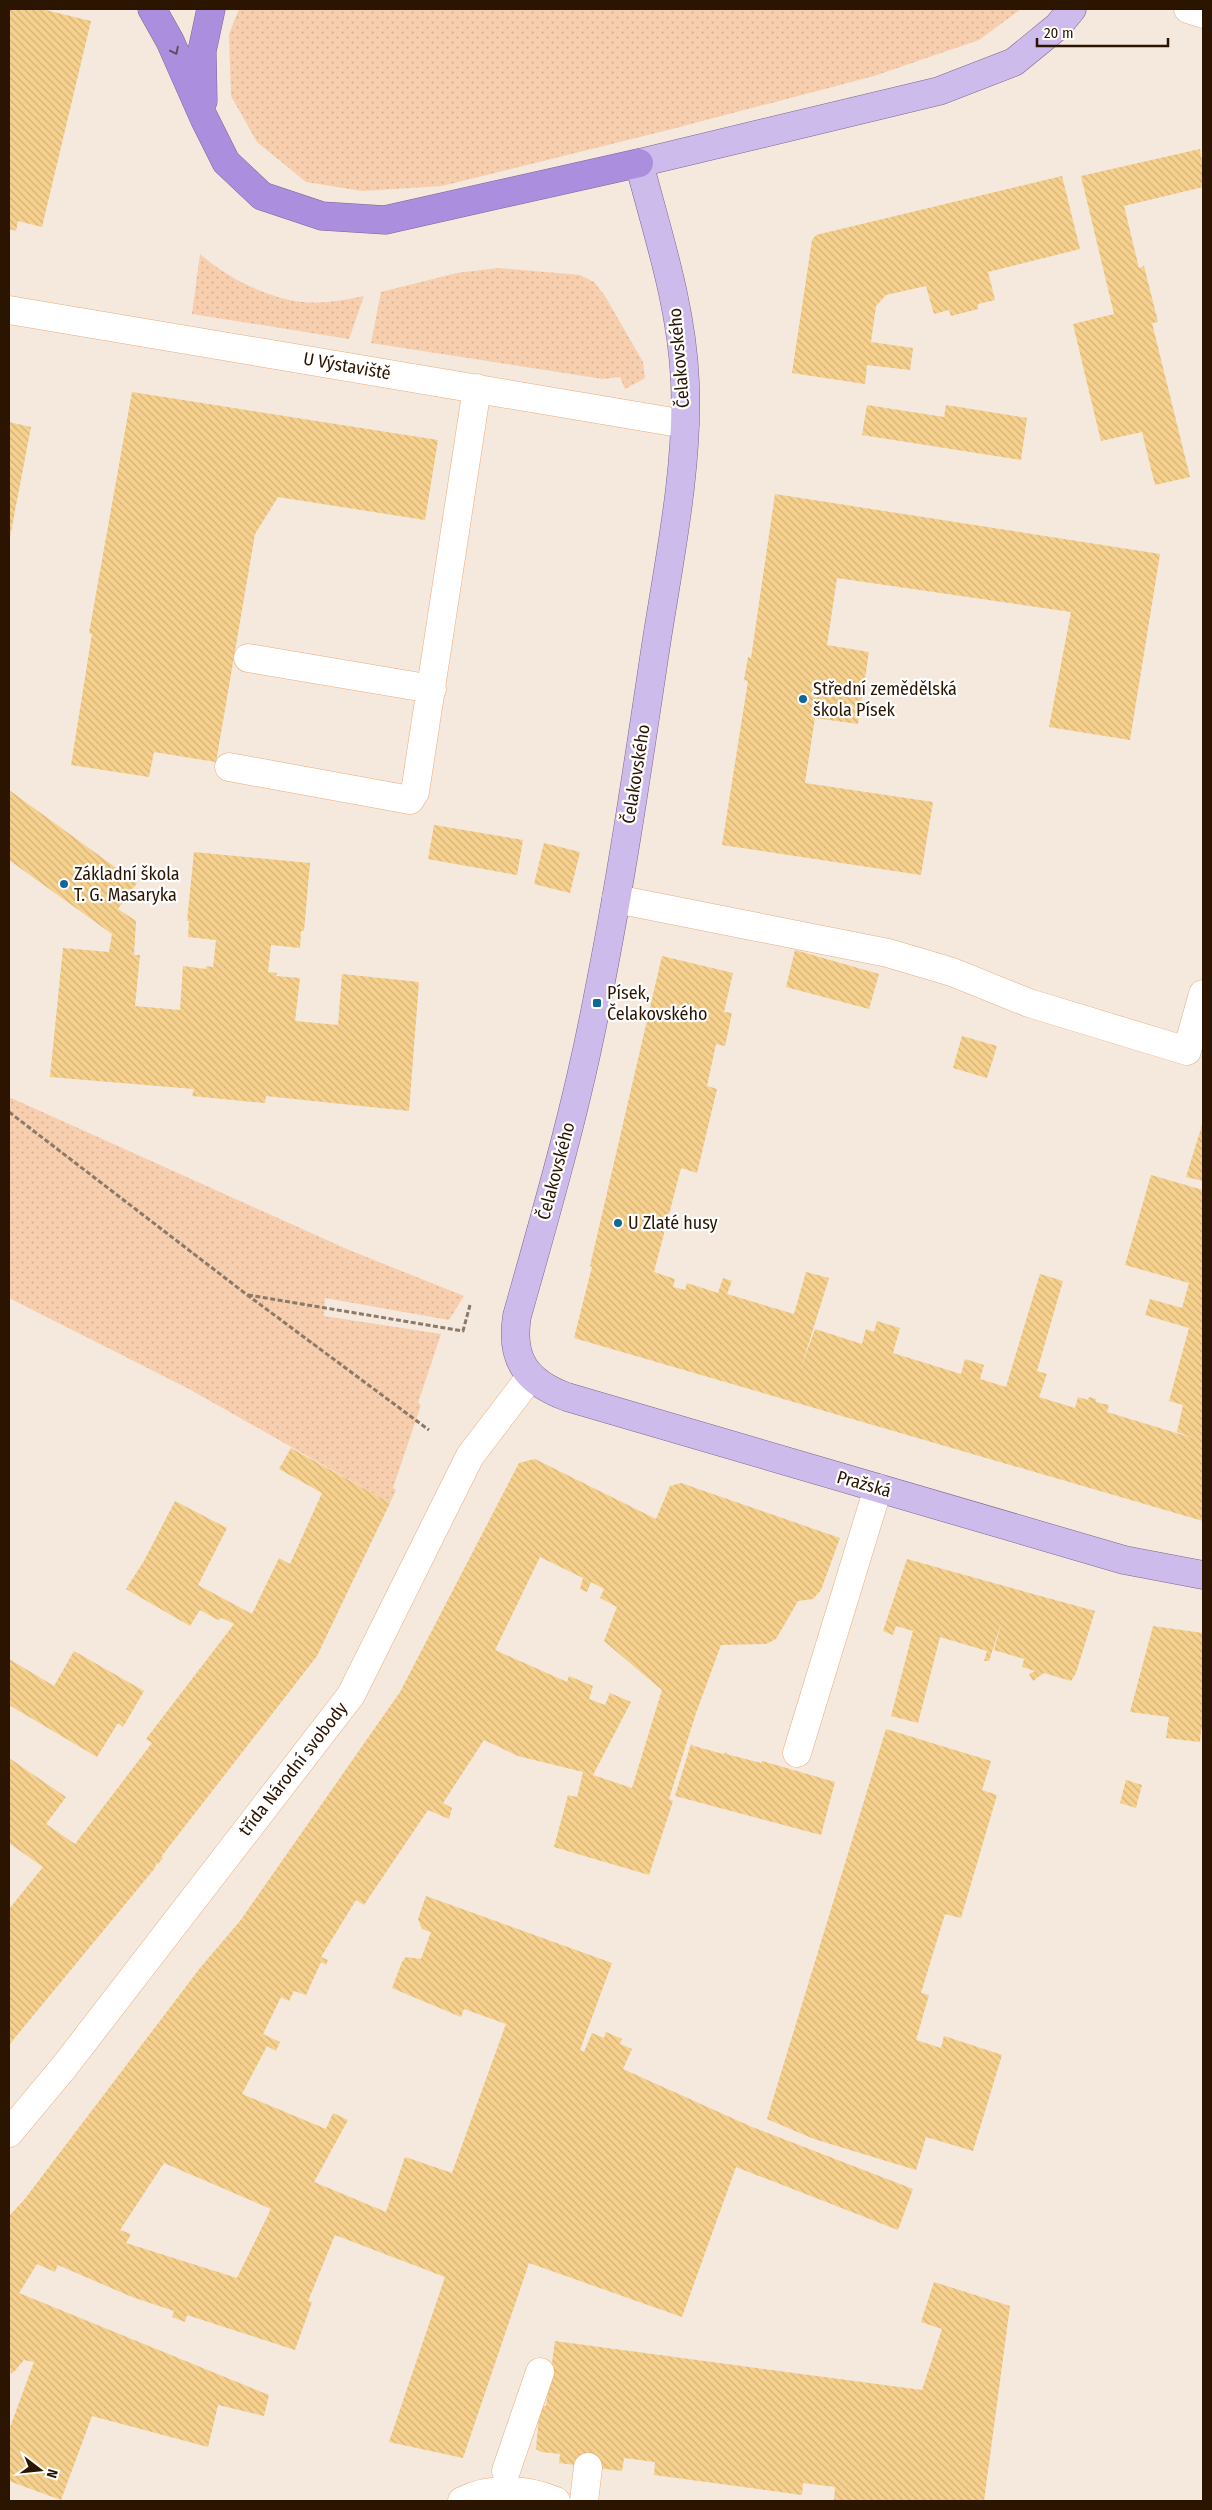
<svg xmlns="http://www.w3.org/2000/svg" width="1212" height="2510" font-family="'Fira Sans Condensed',sans-serif">
	<style>
		.grass { fill: url(#grass-dots) }
		.building { fill: url(#building-back-hatch); fill-rule: evenodd }
		.lines { fill: none; stroke-linecap: round; stroke-linejoin: round }
		.minor-casing { stroke: #ebac77; stroke-width: 29 }
		.major-casing { stroke: #7f6390; stroke-width: 29 }
		.highway-casing { stroke: #7f6390; stroke-width: 29 }
		.path { stroke: #8b7969; stroke-width: 3; stroke-dasharray: 5 2.5; stroke-linecap: butt }
		.minor { stroke: #fff; stroke-width: 28 }
		.major { stroke: #cdbbeb; stroke-width: 28 }
		.highway { stroke: #ac8ede; stroke-width: 28 }
		.oneway { stroke: #654b64 }
		.poi-dot { fill: #106798; stroke: #fff; stroke-width: 2 }
		.labels { text-anchor: middle; stroke-width: 4.5; stroke-linejoin: round; paint-order: stroke }
		.street-label { font-size: 18px; fill: #2b1400; stroke: #fff }
		.poi-label { font-size: 18px; fill: #2b1400; stroke: #fff; text-anchor: start }
	</style>
	<defs>
		<pattern id="grass-dots" width="8" height="8" patternUnits="userSpaceOnUse" patternTransform="scale(1.25)"><rect width="8" height="8" fill="#f7cfaf"/><path d="M2 2h.1M6 6h.1" fill="none" stroke="#d4b195" stroke-width="1.8" stroke-linecap="round"/></pattern>
		<pattern id="building-back-hatch" width="6" height="6" patternUnits="userSpaceOnUse" patternTransform="scale(1.25)"><rect width="6" height="6" fill="#f6d08d"/><path d="M-1 5l2 2M0 0l6 6M5-1l2 2" fill="none" stroke="#d3b278"/></pattern>
	</defs>
	<rect width="100%" height="100%" fill="#f5e8dd"/>
	<path class="grass" d="M239,9H1021L979,40L874,76L672,129L442,186L362,191L306,182L257,142L231,96L229,34Z
		M200,254C227,278 267,298 303,302C323,304 345,300 364,296L349,339L192,314Z
		M498,268L580,275L594,282L605,296L643,362L645,378L625,389L620,377L603,379L371,343L381,292L457,273Z
		M9,1097L349,1250L464,1296L449,1320L325,1298L324,1316L441,1334L418,1403L421,1405L393,1488L396,1490L390,1503L189,1389L9,1298Z"/>
	<path class="building" d="M9,9H41L91,21L42,227L18,221L16,231L9,229Z
		M1200,149L1203,166V187L1124,206L1139,268L1144,266L1158,322L1152,323L1190,477L1155,485L1142,432L1101,441L1087,383L1073,324L1114,314L1081,176Z
		M1062,176L1080,249L988,272L995,300L978,304V309L951,316L949,310L934,314L926,286L886,295L876,306L871,342L913,348L910,370L867,365L865,384L792,373L812,240L816,235Z
		M132,392L438,440L425,520L278,497L255,534L216,762L154,752L149,777L71,765L92,634L89,633Z
		M867,405L944,417L946,405L1027,418L1021,460L862,435Z
		M9,422L31,427L10,537H9Z
		M775,494L1160,554L1130,740L1049,727L1071,612L837,578L827,645L869,652L858,724L815,718L805,783L933,802L921,875L722,845L748,681L744,680L748,657L751,658Z
		M9,790L137,883L118,909L136,921L134,955H140L135,1006L180,1010L183,966L206,969V966L213,967L216,940L188,937L189,921H187L194,852L310,863L304,931H301L300,948L271,945L268,972L277,973L276,976L300,978L295,1021L338,1025L342,974L419,982L409,1111L266,1096L265,1103L192,1096L194,1089L50,1077L63,948L109,952L112,934L9,860Z
		M434,825L523,840L517,875L428,859Z
		M544,843L580,852L570,893L534,884Z
		M795,950L879,974L869,1009L786,987Z
		M662,956L733,973L724,1012L732,1013L725,1046L716,1044L707,1086L717,1089L697,1173L681,1168L654,1272L675,1279L673,1287L685,1290L687,1283L718,1293L723,1278L732,1281L727,1294L794,1314L806,1272L829,1278L801,1368L815,1329L862,1344L866,1329L874,1332L877,1321L900,1328L893,1353L961,1374L965,1359L984,1365L980,1379L1006,1387L1040,1274L1063,1281L1037,1371L1047,1374L1039,1397L1075,1408L1078,1397L1088,1400L1089,1397L1096,1399V1402L1109,1405L1107,1412L1196,1439L1177,1432L1183,1405L1169,1401L1189,1328L1145,1315L1150,1299L1182,1308L1189,1283L1125,1265L1151,1175L1203,1190V1521L574,1338L592,1267L590,1266Z
		M962,1036L997,1046L987,1078L953,1068Z
		M1203,1122V1181L1186,1177Z
		M291,1448L390,1503L317,1656L161,1857L163,1858L158,1864L156,1863L155,1868L9,2045V1909L43,1867L9,1843V1758L66,1797L46,1824L75,1844L152,1743L146,1739L234,1624L222,1618L218,1620L200,1610L190,1626L126,1589L144,1561L175,1501L227,1528L198,1585L252,1614L279,1558L290,1564L322,1493L279,1469Z
		M535,1459L656,1519L670,1486L681,1483L840,1538L821,1590L813,1599L798,1601L776,1639L766,1644L721,1645L696,1713L669,1799L673,1801L649,1875L554,1847L568,1795L577,1797L583,1772L518,1756L484,1740L443,1803L452,1808L449,1819L428,1810L364,1905L356,1900L321,1957L328,1960L326,1965L321,1962L306,1995L294,1991L289,2001L281,1997L263,2034L280,2042L276,2051L267,2046L242,2094L326,2129L333,2113L348,2120L314,2182L386,2212L405,2157L452,2173L506,2024L464,2009L461,2017L392,1988L402,1962L406,1957L421,1959L431,1932L422,1929L418,1919L426,1896L612,1963L580,2050L584,2052L592,2033L604,2038L606,2032L622,2039L620,2044L632,2049L623,2069L752,2127L913,2189L898,2230L736,2167L682,2317L529,2263L463,2458L389,2442L445,2277L335,2235L308,2301L312,2302L295,2350L187,2315L185,2322L172,2317L174,2311L132,2297L58,2265L55,2272L37,2264L19,2293L269,2395L264,2416L218,2405L208,2447L92,2416L61,2500L9,2481V2430L34,2362L24,2360L12,2374L9,2370V2216L24,2200L200,1968L240,1921L400,1692L519,1463ZM540,1557L583,1578L580,1589L587,1592L591,1582L604,1589L600,1598L617,1607L604,1641L662,1690L632,1788L593,1775L631,1702L610,1693L605,1705L589,1699L593,1686L569,1676L567,1682L495,1650ZM164,2163L271,2209L237,2278L126,2243L131,2234L120,2230Z
		M907,1559L1095,1611L1076,1673L1071,1681L1044,1673L1033,1681L1029,1674L1035,1671L1022,1667L1024,1659L994,1650L1002,1621L989,1661H984L987,1651L940,1637L918,1723L891,1716L913,1631L896,1626L893,1635L883,1631Z
		M1153,1626L1203,1633V1730H1201L1200,1742L1166,1738L1169,1717L1130,1712Z
		M74,1651L144,1691L123,1727L118,1723L97,1757L9,1705V1659L54,1686Z
		M886,1729L991,1761L982,1790L997,1795L961,1918L945,1914L921,1993L929,1995L916,2040L941,2048L944,2036L1002,2055L973,2151L926,2137L916,2170L814,2139L767,2119Z
		M691,1744L694,1746L723,1754L727,1752L726,1754L761,1763L762,1761L835,1782L821,1835L675,1796Z
		M1126,1780L1142,1785L1136,1808L1120,1803Z
		M934,2282L1010,2306L984,2501H846L834,2500L835,2487L803,2483L802,2495L654,2475L655,2462L624,2458L622,2471L559,2463L560,2454L541,2452L536,2449L540,2405L546,2406L555,2341L922,2390L942,2329L921,2322Z"/>
	<g class="lines">
		<defs>
			<path id="minor" d="M1188,9L1203,14
				M9,310L685,424
				M248,658L432,689
				M229,767L410,800L415,792L477,388
				M616,899L888,953L952,972L1029,1003L1187,1051L1203,994
				M797,1753L878,1488
				M9,2133L64,2067L351,1695L470,1456L531,1376
				M506,2471L540,2372
				M462,2501C491,2487 526,2488 556,2501
				M584,2501L588,2467"/>
			<path id="major" d="M1072,9L1058,26L1014,62L939,91L639,163C658,235 682,307 685,382C689,470 667,570 654,658C637,772 620,887 597,1001C577,1107 546,1213 517,1316C510,1359 526,1382 567,1397L1124,1560L1203,1575"/>
			<path id="highway" d="M152,9L170,41L204,118L226,162L262,196L322,216L385,220L639,163
				M203,101L202,51L211,9"/>
		</defs>
		<use href="#minor" class="minor-casing"/>
		<use href="#major" class="major-casing"/>
		<use href="#highway" class="highway-casing"/>
		<path class="path" d="M9,1112L246,1294L429,1430
			M248,1295L463,1331L470,1305"/>
		<use href="#minor" class="minor"/>
		<use href="#major" class="major"/>
		<use href="#highway" class="highway"/>
	</g>
	<defs><path id="oneway-chevron" d="M-2-3.5L2.5 0L-2 3.5" fill="none" stroke-width="1.6" stroke-linecap="round" stroke-linejoin="round" transform="scale(1.25)"/></defs>
	<use class="oneway" href="#oneway-chevron" transform="translate(175 51) rotate(64)"/>
	<g class="poi-dot">
		<circle cx="803" cy="699" r="5"/>
		<circle cx="64" cy="884" r="5"/>
		<rect x="592" y="998" width="10" height="10" rx="2.5"/>
		<circle cx="618" cy="1223" r="5"/>
	</g>
	<g class="labels">
		<g class="street-label">
			<text transform="translate(679 358) rotate(-95)" y="6">Čelakovského</text>
			<text transform="translate(347 366) rotate(10)" y="6">U Výstaviště</text>
			<text transform="translate(636 774) rotate(-81)" y="6">Čelakovského</text>
			<text transform="translate(556 1171) rotate(-75)" y="6">Čelakovského</text>
			<text transform="translate(864 1484) rotate(16)" y="6">Pražská</text>
			<text transform="translate(293 1769) rotate(-52)" y="6">třída Národní svobody</text>
		</g>
		<g class="poi-label">
			<text x="813" y="695">Střední zemědělská<tspan x="813" dy="21">škola Písek</tspan></text>
			<text x="74" y="880">Základní škola<tspan x="74" dy="21">T. G. Masaryka</tspan></text>
			<text x="607" y="999">Písek,<tspan x="607" dy="21">Čelakovského</tspan></text>
			<text x="628" y="1229">U Zlaté husy</text>
		</g>
	</g>
	<rect width="1212" height="2510" fill="none" stroke="#2b1400" stroke-width="20"/>
	<g transform="translate(40 2470) rotate(106)" stroke="#ffffff" stroke-width="4" paint-order="stroke">
	<path d="M0-4L9 19L0 12L-9 19Z" fill="#2b1400"/>
	<text y="-8" font-size="14" font-weight="bold" text-anchor="middle" fill="#2b1400">N</text>
	</g>
	<path d="M1037 38v8h131v-8" fill="none" stroke="#2b1400" stroke-width="2.5"/>
	<text x="1044" y="38" font-size="15" fill="#2b1400" stroke="#ffffff" stroke-width="4" paint-order="stroke">20 m</text>
</svg>
